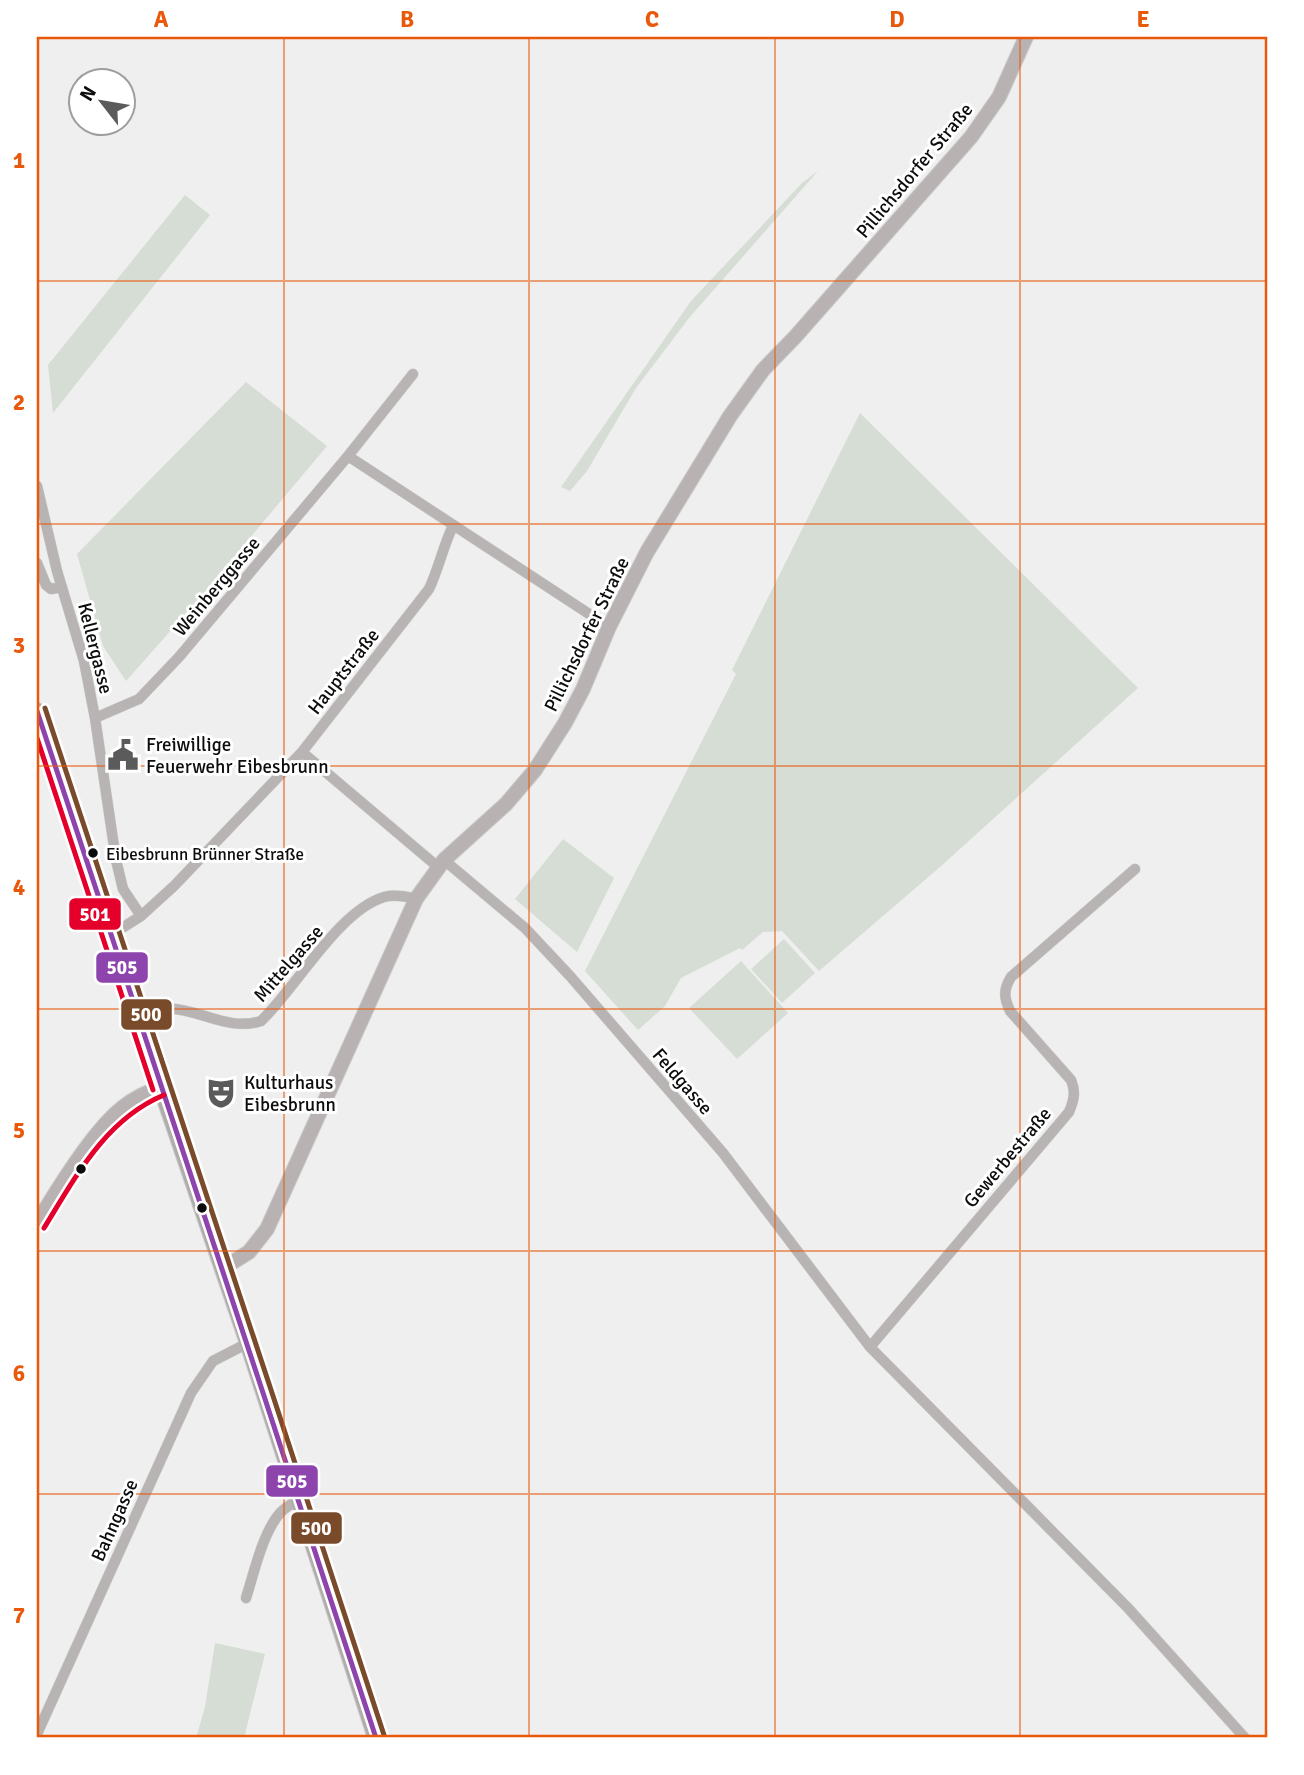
<svg xmlns="http://www.w3.org/2000/svg" width="1304" height="1775" font-family="Signika,sans-serif">
	<style>
		.green { fill: #d5ddd4 }
		.lines { fill: none; stroke-linecap: round; stroke-linejoin: round }
		.street-casing { stroke: #cbcbcb; stroke-width: 11 }
		.secondary-casing { stroke: #cbcbcb; stroke-width: 16 }
		.primary-casing { stroke: #cbcbcb; stroke-width: 18 }
		.street { stroke: #b8b4b3; stroke-width: 10 }
		.secondary { stroke: #b8b3b2; stroke-width: 14 }
		.primary { stroke: #b0acab; stroke-width: 16 }
		.bus-1-casing { stroke: #fff; stroke-width: 10 }
		.bus-2-casing { stroke: #fff; stroke-width: 10 }
		.bus-3-casing { stroke: #fff; stroke-width: 10 }
		.bus-1 { stroke: #8e44ad; stroke-width: 5 }
		.bus-2 { stroke: #e4002b; stroke-width: 5 }
		.bus-3 { stroke: #7a4b2a; stroke-width: 5 }
		.grid { fill: none; stroke: #e8590c; stroke-width: 2; stroke-opacity: 0.55 }
		.bus-dot { fill: #0c0c0c; stroke: #fff; stroke-width: 2.5 }
		.labels { text-anchor: middle; stroke-width: 6; stroke-linejoin: round; paint-order: stroke }
		.bus-label { font-size: 17px; fill: #0c0c0c; stroke: #fff; text-anchor: start }
		.street-label { font-size: 19px; fill: #0c0c0c; stroke: #fff }
		.poi-label { font-size: 19px; fill: #0c0c0c; stroke: #fff; text-anchor: start }
		.line-badge { stroke: #fff; stroke-width: 2.5 }
		.badge-label { font-size: 19px; text-anchor: middle; font-weight: bold; fill: #fff }
		.neatline { fill: none; stroke: #e8590c; stroke-width: 2.5 }
		.grid-label { font-size: 23px; text-anchor: middle; font-weight: bold; fill: #e8590c }
	</style>
	<rect width="100%" height="100%" fill="#efefef"/>
	<path class="green" d="M818,171L689,318L636,388L587,471L570,491L561,487L691,301L802,183Z
		M185,195L210,215L53,413L48,365Z
		M246,382L327,446L196,602L126,681L103,646L77,554Z
		M860,413L1138,688L940,867L819,971L782,931L763,932L742,950L740,948L681,978L665,1006L638,1030L585,971L736,674L732,670Z
		M563,839L614,878L577,952L515,899Z
		M784,939L815,973L782,1003L751,969Z
		M741,961L788,1013L737,1059L689,1008Z
		M215,1643L265,1654L244,1738H196L205,1707Z"/>
	<g class="lines">
		<defs>
			<path id="street" d="M348,456L609,627
				M37,486L57,571L84,661L95,718L116,860L123,889L141,916
				M37,563L46,585L51,589L62,587
				M95,718L139,699L179,657L348,456L413,374
				M302,752L438,867
				M444,860L525,928L570,976L723,1153L870,1347L1128,1608L1245,1738
				M111,935L141,916L174,886L302,752L429,589C439,568 443,546 453,526
				M137,1015C150,1011 161,1007 175,1009C204,1012 231,1031 261,1021C296,988 338,911 384,897C395,894 405,896 416,899
				M870,1347L1069,1112C1074,1100 1076,1092 1071,1080L1010,1011C1004,998 1003,990 1011,977L1135,869
				M246,1598C254,1573 263,1531 281,1512C286,1507 293,1503 299,1499
				M37,1734L191,1393L213,1361L248,1343"/>
			<path id="secondary" d="M37,1223C57,1190 93,1131 122,1108C134,1098 146,1093 161,1087
				M222,1269L249,1252L267,1229L416,899L444,860L506,804L535,770L565,723L583,689L609,627L647,552L730,416L763,370L795,337L971,137L999,97L1026,37"/>
			<path id="primary" d="M37,711L150,1055L248,1343L376,1738"/>
		</defs>
		<use href="#street" class="street-casing"/>
		<use href="#secondary" class="secondary-casing"/>
		<use href="#primary" class="primary-casing"/>
		<use href="#street" class="street"/>
		<use href="#secondary" class="secondary"/>
		<use href="#primary" class="primary"/>
		<defs>
			<path id="bus-1" d="M37,711C150,1054 265,1395 376,1738"/>
			<path id="bus-2" d="M37,738L153,1090
				M44,1228C76,1176 106,1119 164,1095"/>
			<path id="bus-3" d="M45,708C158,1051 273,1392 384,1735"/>
		</defs>
		<use href="#bus-1" class="bus-1-casing"/>
		<use href="#bus-2" class="bus-2-casing"/>
		<use href="#bus-3" class="bus-3-casing"/>
		<use href="#bus-1" class="bus-1"/>
		<use href="#bus-2" class="bus-2"/>
		<use href="#bus-3" class="bus-3"/>
	</g>
	<path class="grid" d="M284,37V1738M529,37V1738M775,37V1738M1020,37V1738M37,281H1267M37,524H1267M37,766H1267M37,1009H1267M37,1251H1267M37,1494H1267"/>
	<defs>
		<symbol id="civic-bare" viewBox="-9 -9 18 18"><path d="M-.6-6.5H3V-4.5H.6V-3L4-1V1h2V6H-6V1h2V-1L-.6-3ZM-1.2 2.5V6h2.4V2.5Z" fill="#5b5b5b" stroke="#fff" stroke-width="2.5" paint-order="stroke"/></symbol>
		<symbol id="theatre-bare" viewBox="-9 -9 18 18"><path d="M-5-5.5Q0-4 5-5.5V0Q5 5 0 6Q-5 5-5 0ZM-3.3-2.5H-1v1.5H-3.3ZM1-2.5H3.3v1.5H1ZM-2.8 1Q0 5.5 2.8 1Z" fill="#5b5b5b" stroke="#fff" stroke-width="2.5" paint-order="stroke"/></symbol>
	</defs>
	<g fill-rule="evenodd">
		<use href="#civic-bare" x="101" y="733" width="44" height="44"/>
		<use href="#theatre-bare" x="199" y="1071" width="44" height="44"/>
	</g>
	<g class="bus-dot">
		<circle cx="93" cy="853" r="6"/>
		<circle cx="81" cy="1169" r="6"/>
		<circle cx="202" cy="1208" r="6"/>
	</g>
	<g class="labels">
		<g class="bus-label">
			<text x="106" y="860">Eibesbrunn Brünner Straße</text>
		</g>
		<g class="street-label">
			<text transform="translate(914 170) rotate(-50)" y="7">Pillichsdorfer Straße</text>
			<text transform="translate(216 586) rotate(-50)" y="7">Weinberggasse</text>
			<text transform="translate(586 634) rotate(-64)" y="7">Pillichsdorfer Straße</text>
			<text transform="translate(96 648) rotate(76)" y="7">Kellergasse</text>
			<text transform="translate(343 671) rotate(-52)" y="7">Hauptstraße</text>
			<text transform="translate(288 963) rotate(-49)" y="7">Mittelgasse</text>
			<text transform="translate(683 1081) rotate(49)" y="7">Feldgasse</text>
			<text transform="translate(1007 1157) rotate(-50)" y="7">Gewerbestraße</text>
			<text transform="translate(114 1520) rotate(-66)" y="7">Bahngasse</text>
		</g>
		<g class="poi-label">
			<text x="146" y="751">Freiwillige<tspan x="146" dy="22">Feuerwehr Eibesbrunn</tspan></text>
			<text x="244" y="1089">Kulturhaus<tspan x="244" dy="22">Eibesbrunn</tspan></text>
		</g>
	</g>
	<g class="line-badge">
		<rect x="68" y="897" width="54" height="34" rx="7" fill="#e4002b"/>
		<rect x="95" y="951" width="54" height="33" rx="7" fill="#8e44ad"/>
		<rect x="120" y="998" width="53" height="33" rx="7" fill="#7a4b2a"/>
		<rect x="265" y="1464" width="54" height="34" rx="7" fill="#8e44ad"/>
		<rect x="290" y="1511" width="53" height="34" rx="7" fill="#7a4b2a"/>
	</g>
	<g class="badge-label">
		<text x="95" y="921">501</text>
		<text x="122" y="974">505</text>
		<text x="146" y="1021">500</text>
		<text x="292" y="1488">505</text>
		<text x="316" y="1535">500</text>
	</g>
	<rect width="1304" height="1775" fill="none" stroke="#ffffff" stroke-width="77"/>
	<g transform="translate(102 102) rotate(301)"><circle r="33" fill="#ffffff" stroke="#9e9e9e" stroke-width="2"/>
	<path d="M0-5L12 26L0 18L-12 26Z" fill="#5b5b5b"/>
	<text y="-10" font-size="19" font-weight="bold" text-anchor="middle" fill="#0c0c0c">N</text>
	</g>
	<rect x="38" y="38" width="1228" height="1698" class="neatline"/>
	<g class="grid-label">
		<text x="161" y="27">A</text>
		<text x="407" y="27">B</text>
		<text x="652" y="27">C</text>
		<text x="897" y="27">D</text>
		<text x="1143" y="27">E</text>
		<text x="19" y="168">1</text>
		<text x="19" y="410">2</text>
		<text x="19" y="653">3</text>
		<text x="19" y="895">4</text>
		<text x="19" y="1138">5</text>
		<text x="19" y="1381">6</text>
		<text x="19" y="1623">7</text>
	</g>
</svg>
